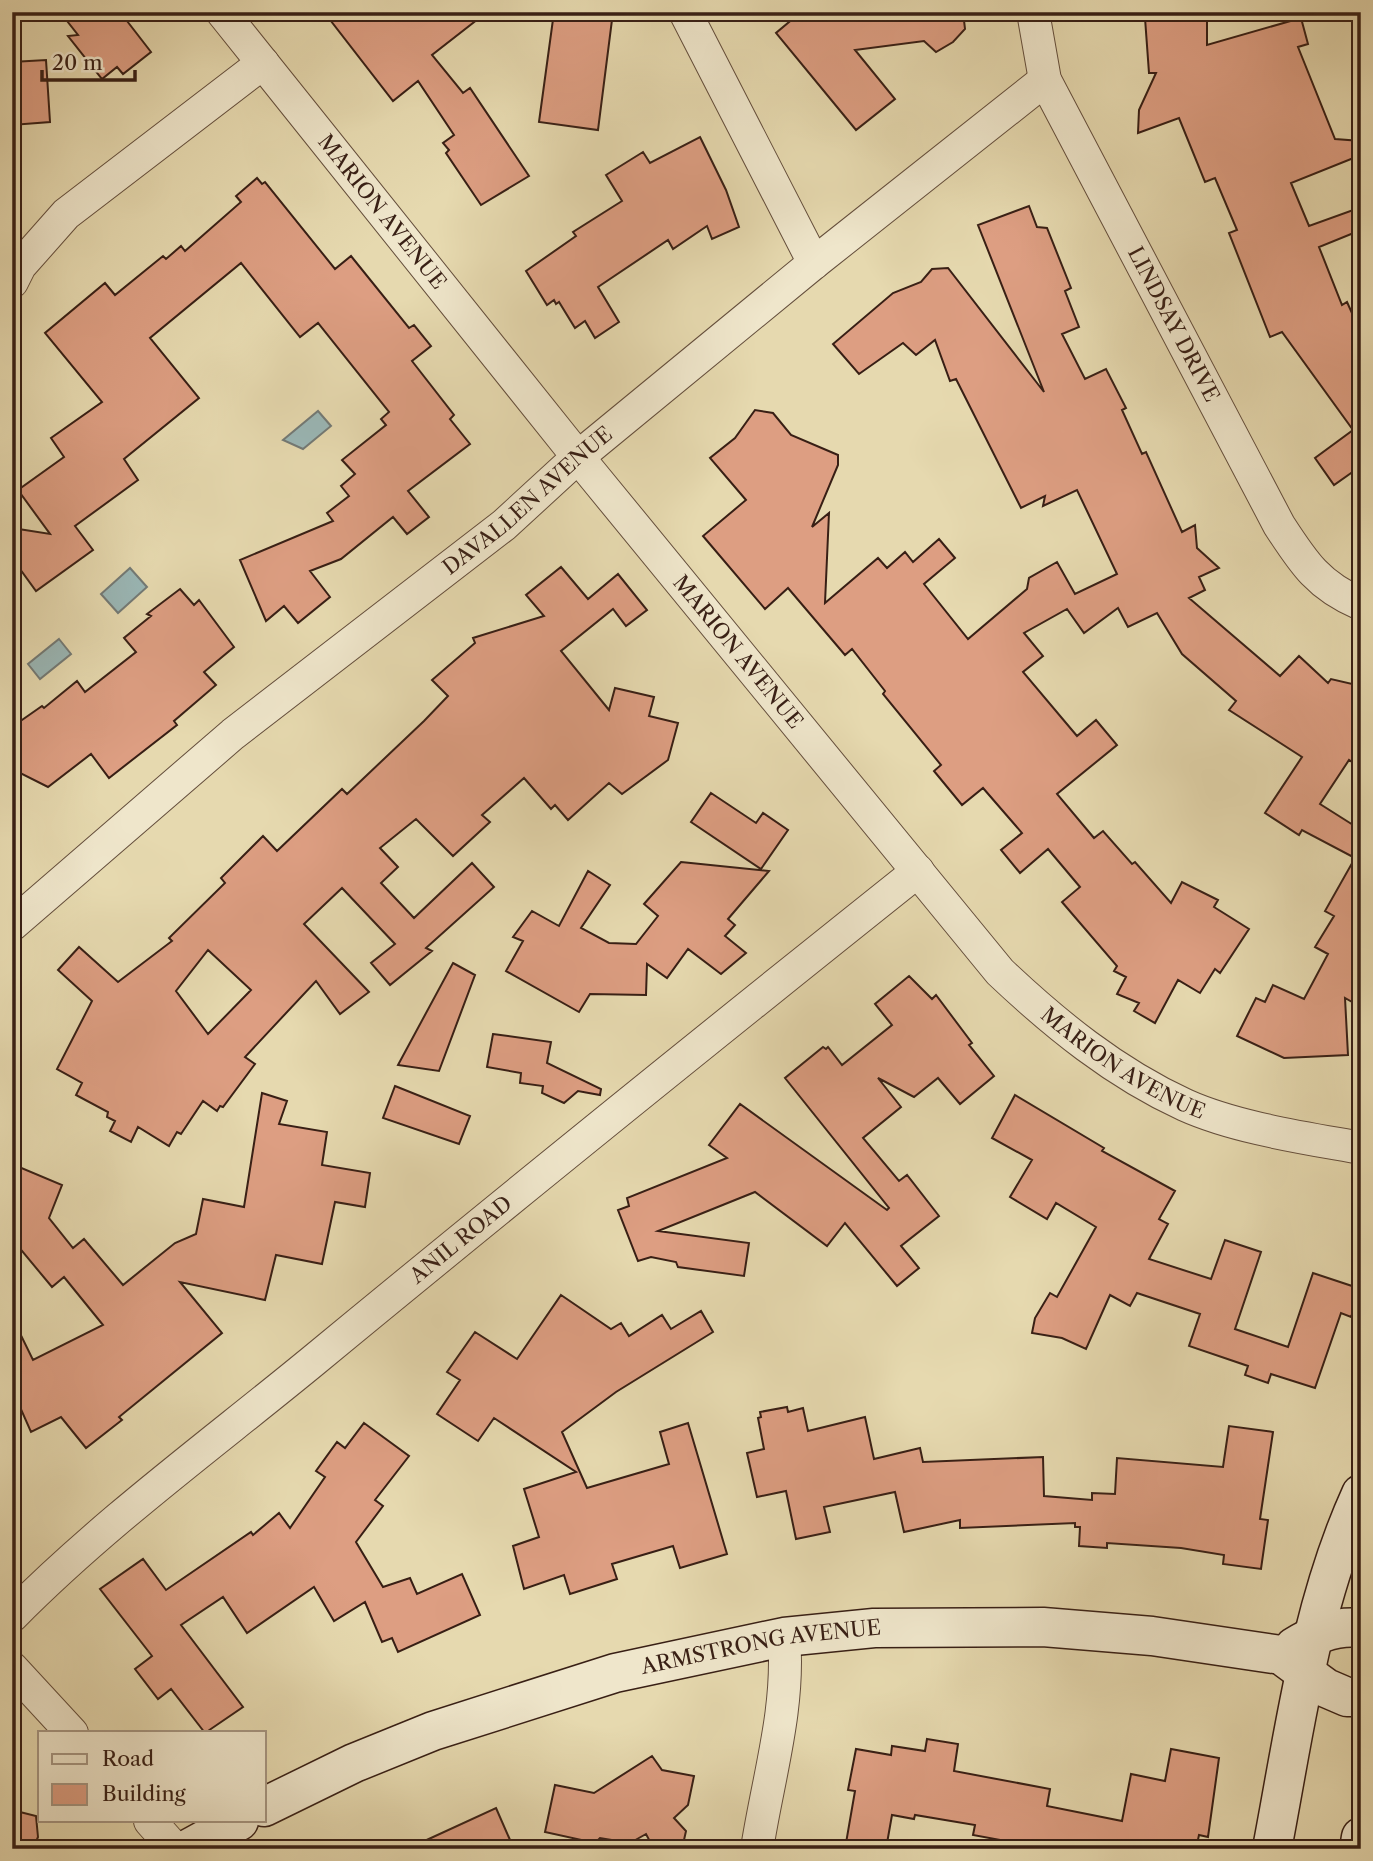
<svg xmlns="http://www.w3.org/2000/svg" width="1373" height="1861" font-family="'Libre Caslon Text',serif">
	<style>
		.water { fill: #9ab7b6; stroke: #737a76; stroke-width: 2 }
		.building { fill: #dd9e82; stroke: #381f15; stroke-width: 2; fill-rule: evenodd }
		.lines { fill: none; stroke-linecap: round; stroke-linejoin: round }
		.street-casing { stroke: #644e3c; stroke-width: 34 }
		.secondary-casing { stroke: #381f15; stroke-width: 41 }
		.street { stroke: #efe6cb; stroke-width: 32 }
		.secondary { stroke: #efe6cb; stroke-width: 38 }
		.labels { text-anchor: middle; stroke-width: 5; stroke-linejoin: round; paint-order: stroke }
		.street-label { font-size: 21px; fill: #381f15; stroke: #efe6cb }
	</style>
	<rect width="100%" height="100%" fill="#e6d9af"/>
	<filter id="stains"><feTurbulence type="fractalNoise" baseFrequency=".00286" numOctaves="4"/><feColorMatrix values="0 0 0 0 .2 0 0 0 0 .09 0 0 0 0 .02 0 0 0 .5 -.17"/></filter>
	<radialGradient id="worn" r=".72"><stop offset=".6" stop-color="#630" stop-opacity="0"/><stop offset="1" stop-color="#630" stop-opacity=".3"/></radialGradient>
	<path class="water" d="M318,411L331,426L303,449L283,440Z
		M130,568L147,587L118,613L101,594Z
		M59,639L71,654L40,679L28,664Z"/>
	<path class="building" d="M60,12H120L151,52L123,74L117,67L102,79L68,36L78,35Z
		M324,12H487L432,55L463,93L470,88L529,176L481,205L446,153L449,150L443,143L454,135L418,81L393,101Z
		M554,12H613L598,130L539,122Z
		M801,12H963L965,29L953,42L936,52L924,41L855,50L895,99L856,130L776,33Z
		M1145,18L1207,19V45L1301,18L1308,44L1298,47L1335,139L1361,141V155L1291,183L1309,226L1356,209L1361,221V230L1319,247L1342,305L1347,302L1361,333V466L1334,485L1315,458L1353,430L1282,332L1270,337L1229,233L1237,230L1215,178L1205,182L1179,118L1138,133L1139,110L1156,73H1149Z
		M46,60L50,122L12,125V62Z
		M700,137L726,190L739,227L712,239L707,226L673,249L668,240L598,287L619,322L595,338L585,321L575,328L559,302L556,304L554,300L547,305L526,271L576,236L573,232L622,201L606,175L643,152L650,163Z
		M257,178L262,184L265,182L335,269L351,256L409,328L414,325L431,346L412,361L454,415L450,419L470,444L408,491L429,517L407,534L393,517L341,559L310,571L330,597L298,623L284,606L266,621L240,560L333,521L327,513L349,496L341,486L355,474L342,460L386,425L381,419L389,412L318,323L300,337L241,263L150,338L199,398L124,459L138,480L75,526L93,550L36,591L12,558V528L50,534L18,490L64,457L51,438L102,402L45,333L105,283L115,295L163,256L166,259L181,246L185,251L241,202L236,196Z
		M1029,206L1037,227L1047,228L1071,288L1065,291L1079,327L1062,334L1085,379L1106,369L1126,408L1122,410L1142,454L1146,452L1182,532L1195,525L1197,548L1219,568L1199,577L1205,590L1189,598L1280,676L1299,656L1328,683L1331,679L1361,686V768L1349,760L1320,804L1361,830V1007L1345,998L1348,1055L1284,1058L1237,1036L1256,998L1265,1002L1273,985L1304,999L1328,954L1315,947L1334,916L1325,911L1355,858L1302,830L1299,835L1265,813L1302,757L1229,710L1236,701L1182,654L1157,613L1128,627L1118,608L1084,633L1067,609L1024,633L1043,656L1023,672L1077,736L1096,720L1117,745L1057,794L1094,838L1103,831L1132,864L1135,862L1171,903L1182,882L1218,900L1214,907L1249,929L1220,973L1215,969L1200,993L1178,980L1155,1023L1134,1011L1139,1003L1117,994L1126,977L1114,971L1117,966L1062,902L1080,887L1048,849L1020,873L1001,850L1022,833L983,788L962,805L934,771L941,765L883,694L885,691L852,649L845,655L788,588L765,609L703,536L746,500L710,458L735,438L755,410L773,413L791,435L838,455V465L812,527L829,513L825,603L878,558L887,568L905,552L913,562L939,539L955,558L924,584L968,639L1027,589L1029,578L1057,562L1075,594L1117,574L1077,490L1043,506L1045,496L1021,508L956,379L950,381L935,340L916,355L903,343L859,374L833,344L893,293L921,282L932,269L948,268L1044,392L978,225Z
		M561,567L588,599L618,574L647,610L626,626L613,609L561,651L609,710L615,688L654,697L649,716L678,723L668,760L622,794L609,783L568,820L555,805L551,809L524,778L482,815L490,822L453,856L416,819L380,848L398,867L381,883L414,918L472,863L494,887L426,948L432,951L390,985L371,963L395,944L342,888L304,924L369,992L340,1014L316,981L245,1057L255,1064L223,1107L220,1106L217,1111L203,1101L181,1134L177,1132L169,1146L138,1127L131,1142L110,1131L115,1121L107,1117L108,1112L76,1095L82,1083L57,1069L92,1001L58,970L79,947L118,982L172,941L169,938L225,883L221,878L263,836L277,851L342,789L347,794L424,721L448,696L432,680L475,643L473,638L544,616L526,595ZM208,950L251,990L208,1034L176,991Z
		M180,589L194,605L199,600L234,647L204,672L216,685L174,721L177,725L109,778L91,754L48,787L12,769V727L42,706L44,708L77,681L85,692L136,652L124,638L151,616L147,614Z
		M711,793L756,823L763,813L788,830L761,869L691,822Z
		M681,862L769,871L728,919L735,925L725,936L746,953L721,974L688,949L667,978L647,964L646,995L590,994L579,1012L506,971L523,941L513,937L532,911L559,926L588,871L610,885L581,928L609,943L636,944L658,916L644,904Z
		M453,963L475,975L439,1071L398,1065Z
		M909,976L932,999L936,995L972,1043L969,1045L994,1076L960,1104L938,1078L914,1097L878,1078L901,1107L863,1138L899,1181L907,1175L939,1216L901,1246L919,1268L897,1286L845,1223L827,1246L755,1192L658,1231L749,1243L744,1276L678,1267L676,1262L651,1257L638,1261L618,1210L629,1206L627,1198L727,1158L709,1145L740,1104L887,1210L889,1208L785,1078L823,1047L826,1049L828,1047L842,1065L892,1025L875,1004Z
		M493,1034L551,1042L547,1063L601,1089L600,1095L578,1091L564,1103L542,1093L543,1086L520,1083L521,1073L487,1067Z
		M395,1086L470,1116L459,1144L383,1118Z
		M262,1093L287,1101L279,1124L327,1132L322,1165L370,1173L365,1207L335,1202L322,1264L276,1255L265,1300L180,1282L222,1333L119,1417L122,1420L86,1448L61,1417L31,1432L12,1389V1317L33,1360L103,1325L64,1277L52,1287L12,1239V1164L62,1185L49,1218L73,1248L84,1239L123,1285L175,1243L196,1234L203,1199L244,1207Z
		M1015,1095L1104,1148L1102,1151L1175,1191L1159,1219L1168,1224L1149,1259L1211,1279L1225,1240L1261,1252L1235,1329L1288,1347L1313,1273L1361,1289L1351,1317L1341,1313L1315,1388L1271,1374L1268,1383L1245,1375L1248,1366L1189,1346L1200,1314L1137,1293L1130,1306L1110,1295L1086,1349L1062,1338L1032,1333L1035,1318L1050,1293L1057,1297L1096,1227L1056,1203L1047,1219L1010,1197L1032,1160L992,1138Z
		M561,1295L611,1329L621,1323L629,1336L662,1315L671,1329L701,1311L713,1332L616,1392L562,1432L587,1488L669,1464L660,1432L688,1423L727,1554L680,1568L673,1546L612,1564L617,1579L570,1594L564,1575L524,1589L513,1546L539,1537L524,1489L576,1472L494,1418L478,1441L437,1414L460,1380L447,1372L475,1332L517,1359Z
		M787,1407L788,1412L803,1408L808,1431L865,1417L874,1459L920,1448L923,1462L1043,1457L1044,1496L1092,1500V1493L1115,1494L1117,1458L1223,1467L1229,1426L1273,1432L1260,1519L1268,1520L1261,1569L1223,1564L1224,1555L1181,1548L1107,1543V1548L1079,1546L1080,1527H1075V1523L960,1528V1520L904,1532L895,1492L824,1507L830,1532L796,1539L786,1491L757,1497L747,1453L764,1449L758,1418L761,1417L760,1412Z
		M364,1423L409,1456L375,1500L383,1506L356,1542L383,1587L410,1578L417,1594L462,1574L480,1615L398,1652L392,1638L382,1642L365,1602L334,1621L314,1587L247,1633L223,1597L181,1625L243,1707L205,1733L171,1689L158,1699L135,1669L152,1656L100,1589L143,1559L166,1590L251,1532L253,1535L279,1513L290,1528L325,1477L316,1471L337,1442L345,1448Z
		M927,1739L958,1744L954,1771L1050,1789L1047,1806L1122,1821L1131,1774L1165,1781L1171,1749L1219,1758L1208,1837L1199,1835L1196,1849H1049L973,1835L975,1825L915,1815L914,1819L892,1815L886,1849H852L853,1845L846,1843L855,1791L848,1790L856,1749L891,1755L892,1746L925,1751Z
		M652,1756L662,1770L694,1776L688,1805L674,1818L686,1831L682,1849H654L646,1834L630,1843L600,1838L595,1843L545,1832L555,1785L594,1793Z
		M496,1808L514,1849H407Z
		M12,1810L36,1816L38,1837L33,1849H12Z"/>
	<g class="lines">
		<defs>
			<g id="street">
				<path id="s1" d="M222,12L578,457L1000,972C1055,1024 1115,1073 1185,1105C1236,1128 1306,1138 1361,1148"/>
				<path d="M685,12L814,263"/>
				<path id="s2" d="M1033,12L1045,80L1279,525C1303,562 1318,586 1361,604"/>
				<path d="M12,282L20,266L66,214L263,63"/>
				<path id="s3" d="M12,925L233,734L504,525L578,457L814,263L1045,80"/>
				<path id="s4" d="M12,1616C104,1523 212,1444 313,1361C513,1196 715,1033 918,871"/>
				<path d="M12,1668L72,1733"/>
				<path d="M150,1821L175,1849"/>
				<path d="M757,1849C768,1778 790,1709 784,1637"/>
			</g>
			<g id="secondary">
				<path d="M1294,1647C1314,1634 1337,1625 1361,1628"/>
				<path id="s5" d="M264,1807L354,1763L433,1731L615,1673L784,1637L874,1628L1043,1627L1152,1636L1281,1655L1326,1688L1347,1697H1361"/>
				<path d="M188,1849L239,1821"/>
				<path d="M1272,1849C1295,1729 1310,1606 1361,1494"/>
				<path d="M1359,1849L1361,1837"/>
			</g>
		</defs>
		<use href="#street" class="street-casing"/>
		<use href="#secondary" class="secondary-casing"/>
		<use href="#street" class="street"/>
		<use href="#secondary" class="secondary"/>
	</g>
	<g class="labels">
		<g class="street-label">
			<text dy="7" stroke="none"><textPath href="#s1" startOffset="256">MARION AVENUE</textPath></text>
			<text dy="7" stroke="none"><textPath href="#s2" startOffset="345">LINDSAY DRIVE</textPath></text>
			<text dy="7" stroke="none"><textPath href="#s3" startOffset="668">DAVALLEN AVENUE</textPath></text>
			<text dy="7" stroke="none"><textPath href="#s1" startOffset="822">MARION AVENUE</textPath></text>
			<text dy="7" stroke="none"><textPath href="#s1" startOffset="1390">MARION AVENUE</textPath></text>
			<text dy="7" stroke="none"><textPath href="#s4" startOffset="586">ANIL ROAD</textPath></text>
			<text dy="7" stroke="none"><textPath href="#s5" startOffset="525">ARMSTRONG AVENUE</textPath></text>
		</g>
	</g>
	<rect width="1373" height="1861" fill="none" stroke="#e6d9af" stroke-width="42"/>
	<rect x="14" y="14" width="1345" height="1833" fill="none" stroke="#381f15" stroke-width="3.5"/>
	<rect x="21" y="21" width="1331" height="1819" fill="none" stroke="#381f15" stroke-width="2"/>
	<rect x="38" y="1731" width="228" height="91" fill="#efe6cb" stroke="#a69682" stroke-width="2"/>
	<rect x="52" y="1754" width="35" height="10" fill="#efe6cb" stroke="#a69682" stroke-width="2"/>
	<text x="102" y="1766" font-size="21" fill="#381f15">Road</text>
	<rect x="52" y="1784" width="35" height="21" fill="#dd9e82" stroke="#a69682" stroke-width="2"/>
	<text x="102" y="1801" font-size="21" fill="#381f15">Building</text>
	<path d="M42 70v10h93v-10" fill="none" stroke="#381f15" stroke-width="3.5"/>
	<text x="52" y="70" font-size="21" fill="#381f15" stroke="#efe6cb" stroke-width="5" paint-order="stroke">20 m</text>
	<rect width="100%" height="100%" filter="url(#stains)"/>
	<rect width="100%" height="100%" fill="url(#worn)"/>
</svg>
